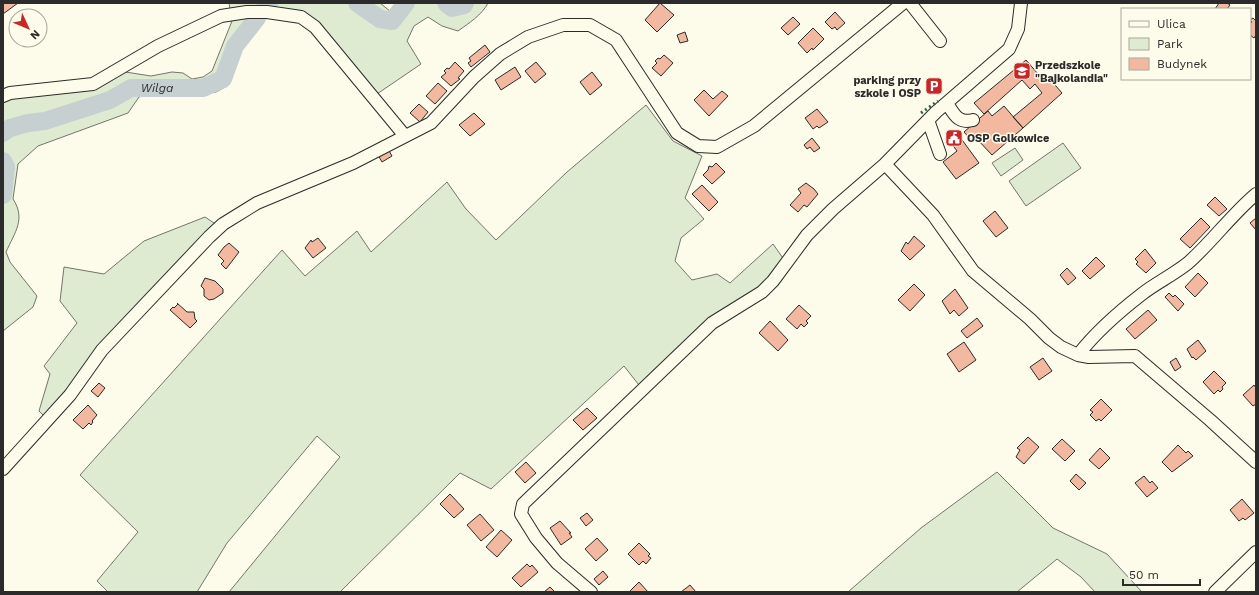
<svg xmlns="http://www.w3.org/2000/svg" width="1259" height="595" font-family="'Work Sans',sans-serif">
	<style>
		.green { fill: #deebd1; stroke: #74746e }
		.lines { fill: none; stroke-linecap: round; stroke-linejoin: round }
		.river { stroke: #c7d0d0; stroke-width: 18 }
		.building { fill: #f2b8a0; stroke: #2b2b2b }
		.minor-casing { stroke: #2b2b2b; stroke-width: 14 }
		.minor { stroke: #fdfbea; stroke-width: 12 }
		.hedge { stroke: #34623c; stroke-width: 3; stroke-dasharray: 2 3; stroke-linecap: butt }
		.labels { text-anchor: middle; stroke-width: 3; stroke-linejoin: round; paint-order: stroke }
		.poi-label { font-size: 11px; font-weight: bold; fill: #2b2b2b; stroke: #fdfbea; text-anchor: start }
		.water-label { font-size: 12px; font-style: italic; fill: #2b2b2b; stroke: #fdfbea }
	</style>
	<rect width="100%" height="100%" fill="#fdfbea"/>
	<path class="green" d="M229,3H380L391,12L401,3H488C482,15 469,23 458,31L442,26L428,17L414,26L407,41L421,64L377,94L321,25L310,20L258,8L259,22L240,48L227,86L216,92L203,94L190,92L156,91L139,97L128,113L38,146L18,164L13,199C26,219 15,232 6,252L10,262L37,296L33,307L3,331V88L26,95L119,71L151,76L172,72L183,73L192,79L203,77L212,71L232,21Z
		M646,105L673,141L702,156L685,198L704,219L681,238L675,261L692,280L717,274L730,283L773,244L785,261L772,280L642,389L624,366L491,489L460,473L340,592H229L340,457L317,436L227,543L197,592H108L97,581L138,532L80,475L282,250L305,276L357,231L371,252L447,182L466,209L496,240L567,172Z
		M1063,143L1081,168L1026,206L1009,181Z
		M1015,148L1023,160L1001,176L992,163Z
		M205,217L217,225L45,417L39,411L50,374L44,366L77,323L60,301L64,267L104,274L144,241Z
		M997,472L1053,528L1107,554L1142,592H1095L1081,577L1057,559L1017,592H848L921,528Z"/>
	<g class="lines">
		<g class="river">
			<path d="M357,3L380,19L392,21L406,3"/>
			<path d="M446,3L452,8L464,5L465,3"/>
			<path d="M263,11L269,3"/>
			<path id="s1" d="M3,133L10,128L28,123L45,121L110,100L131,88H203L223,79L235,46L257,18"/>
			<path d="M3,161L6,167L3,195"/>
		</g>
	</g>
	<path class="building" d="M3,3H18L3,14Z
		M660,3L674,15L657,32L645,20Z
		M1219,3H1227L1230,5L1227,9H1215Z
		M835,12L845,23L837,30L835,27L832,29L825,22Z
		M793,17L800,24L788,35L781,28Z
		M1253,18L1255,20L1256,19V35L1254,38L1250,35V24L1252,22L1250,20Z
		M813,28L824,39L813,50L812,48L807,53L798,43Z
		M685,32L688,41L680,43L677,35Z
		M485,45L490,52L471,67L468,63L471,61L469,58Z
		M664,55L673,63L661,76L652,68L657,63L655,61L658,58L660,59Z
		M1026,60L1045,82L1049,78L1062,93L1023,128L1013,117L1042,93L1035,84L1030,89L1022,80L984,114L974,103Z
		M455,62L464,71L458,78L460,79L451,86L441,77L446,73L444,71L447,68L449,69Z
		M536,62L546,74L535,83L525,71Z
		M515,67L521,77L501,90L495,80Z
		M592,72L602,85L590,95L580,82Z
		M438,83L447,91L435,104L426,96Z
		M704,90L713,99L722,91L728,96L709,116L694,100Z
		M419,104L428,112L420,122L410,113Z
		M1004,106L1023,128L992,155L976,138L972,141L964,132L988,111L992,116Z
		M817,109L828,122L819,128L817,126L813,129L805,118Z
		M474,113L485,124L470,136L459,125Z
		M957,133L979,163L956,179L943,162L957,151L948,139Z
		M812,138L820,148L814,152L810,147L807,149L804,145Z
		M388,149L392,156L382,162L378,155Z
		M716,163L725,172L712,184L703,175L708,170L709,166L712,167Z
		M806,183L814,189L818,194L807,207L804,205L798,212L790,205L801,193L798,189Z
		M702,185L718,202L709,211L692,194Z
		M1215,197L1227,209L1219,216L1207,205Z
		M995,211L1008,228L996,237L983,221Z
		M1201,218L1210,227L1190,248L1180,239Z
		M1256,218V230L1250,223Z
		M914,236L925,246L910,260L901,251L906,242L908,244Z
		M318,238L326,248L313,258L305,248L311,240L312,242Z
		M229,243L239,252L226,269L221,264L224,261L218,255L224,247Z
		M1145,249L1156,263L1146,273L1136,264L1138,262L1135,259Z
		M1096,257L1105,266L1090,279L1082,271Z
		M1067,268L1076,278L1068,285L1060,275Z
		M1198,273L1208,283L1195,297L1185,287Z
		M205,278L215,281L223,289V293L214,299L209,300L204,296V289L201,286Z
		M914,284L925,295L910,311L898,300Z
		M955,289L968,308L959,316L954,310L950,314L942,301Z
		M1169,293L1173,297L1175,295L1184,304L1178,311L1165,297Z
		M177,303L187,312H194L195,319L197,321L190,328L170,310L173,307L174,308L178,304Z
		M799,305L811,316L806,321L808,323L804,327L801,324L797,329L786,319Z
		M1148,310L1157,320L1135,339L1126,329Z
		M977,318L983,326L967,338L961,331Z
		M770,321L788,340L778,351L759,333Z
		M1198,340L1206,351L1196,360L1193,357L1192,358L1187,349Z
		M964,342L976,360L959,372L947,354Z
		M1043,358L1052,371L1039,380L1030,367Z
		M1176,358L1181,367L1175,371L1170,362Z
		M1214,371L1226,383L1222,387L1223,389L1220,392L1218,390L1214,394L1203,382Z
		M99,383L105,388L98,397L91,391Z
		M1254,385L1256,388V404L1253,406L1243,395Z
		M1101,399L1112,410L1101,421L1099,419L1096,421L1090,415L1093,412L1090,410Z
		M88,405L97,415L92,421L93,422L91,425L89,423L83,429L73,420Z
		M587,408L597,418L583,430L573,420Z
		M1028,437L1039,447L1024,464L1016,457L1020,450L1017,448Z
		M1062,439L1075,451L1065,461L1052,449Z
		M1178,445L1186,453L1188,451L1193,456L1172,472L1162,462Z
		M1100,448L1110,458L1099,469L1089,460Z
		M526,462L536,473L525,483L515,472Z
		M1076,474L1086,483L1079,490L1070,481Z
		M1144,476L1150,483L1152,481L1158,488L1147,497L1135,483Z
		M450,494L464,509L454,518L440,504Z
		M1242,499L1254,513L1245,520L1243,518L1239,521L1230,510Z
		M587,513L593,520L586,526L580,518Z
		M480,514L494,530L481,541L467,525Z
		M560,521L571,533H569L572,537L561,545L550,528Z
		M501,530L512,540L497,557L486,547Z
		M597,538L608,550L596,561L585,549Z
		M639,543L650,554L648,556L651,558L646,564L643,561L639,565L628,554Z
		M527,564L530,567L532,565L538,572L521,587L512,578Z
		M603,571L608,577L599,585L594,579Z
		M639,582L648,592H629Z
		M690,585L696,592H681Z
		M550,587L555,592H544Z"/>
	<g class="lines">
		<defs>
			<path id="minor" d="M910,3L940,41
				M3,96L10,93L93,84L158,46L221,16L247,12H267L301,17L315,27L405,136
				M947,103C954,114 958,124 973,120
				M928,120L940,154
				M885,164L933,215L973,271L1030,319L1049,338L1061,347L1078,355L1089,357L1135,356L1210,420L1256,462
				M1078,355C1095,333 1120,311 1142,294C1156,283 1173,275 1188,263C1212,242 1231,215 1256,194
				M3,469L70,395L102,350L209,237L223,224L257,203L353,163L431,123L474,77L500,54L528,37L563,25H590L616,40L677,133L698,146L717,147L754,126L903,3
				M591,592L557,563L536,538L521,514L523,504L712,323L762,292L773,281L807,235L833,209L885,164L936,112L1009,49L1018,29L1021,3
				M1215,592L1256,552"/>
		</defs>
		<use href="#minor" class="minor-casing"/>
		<use href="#minor" class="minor"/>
		<path class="hedge" d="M921,113L938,101"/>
	</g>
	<defs>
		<symbol id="school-square" viewBox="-11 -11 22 22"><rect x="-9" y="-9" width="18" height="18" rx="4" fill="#c62828" stroke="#fdfbea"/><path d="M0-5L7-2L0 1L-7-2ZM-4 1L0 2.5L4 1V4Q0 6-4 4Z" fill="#fff"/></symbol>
		<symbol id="parking-square" viewBox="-11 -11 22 22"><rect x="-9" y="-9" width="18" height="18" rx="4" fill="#c62828" stroke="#fdfbea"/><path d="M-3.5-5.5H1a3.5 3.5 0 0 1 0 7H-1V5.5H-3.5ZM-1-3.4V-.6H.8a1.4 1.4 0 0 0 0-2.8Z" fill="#fff"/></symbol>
		<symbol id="civic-square" viewBox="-11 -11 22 22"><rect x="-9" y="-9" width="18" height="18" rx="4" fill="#c62828" stroke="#fdfbea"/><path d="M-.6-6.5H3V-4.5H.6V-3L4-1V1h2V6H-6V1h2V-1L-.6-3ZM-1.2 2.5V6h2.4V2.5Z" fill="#fff"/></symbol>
	</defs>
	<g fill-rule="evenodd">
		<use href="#school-square" x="1012" y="61" width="20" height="20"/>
		<use href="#parking-square" x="924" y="76" width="20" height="20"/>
		<use href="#civic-square" x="944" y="128" width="20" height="20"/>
	</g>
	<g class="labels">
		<g class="poi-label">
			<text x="1035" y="69">Przedszkole<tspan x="1035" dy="13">"Bajkolandia"</tspan></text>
			<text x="921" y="84" text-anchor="end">parking przy<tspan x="921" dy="13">szkole i OSP</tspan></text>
			<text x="967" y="142">OSP Golkowice</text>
		</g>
		<g class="water-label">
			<text dy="4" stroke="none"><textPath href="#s1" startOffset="163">Wilga</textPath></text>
		</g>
	</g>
	<rect width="1259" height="595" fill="none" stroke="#2b2b2b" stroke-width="8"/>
	<rect x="1121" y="8" width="130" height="72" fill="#fdfbea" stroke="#a9a89e"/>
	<rect x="1129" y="21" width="20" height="6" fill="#fdfbea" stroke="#a9a89e"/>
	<text x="1157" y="28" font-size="12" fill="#2b2b2b">Ulica</text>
	<rect x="1129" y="38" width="20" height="12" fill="#deebd1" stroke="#a9a89e"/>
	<text x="1157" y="48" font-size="12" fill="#2b2b2b">Park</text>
	<rect x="1129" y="58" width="20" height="12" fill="#f2b8a0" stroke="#a9a89e"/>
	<text x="1157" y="68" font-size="12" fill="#2b2b2b">Budynek</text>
	<g transform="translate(28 28) rotate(134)"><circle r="19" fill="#fdfbea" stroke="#a9a89e"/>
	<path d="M0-3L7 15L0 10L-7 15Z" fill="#c62828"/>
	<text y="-6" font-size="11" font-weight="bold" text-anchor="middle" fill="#2b2b2b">N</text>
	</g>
	<path d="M1123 579v6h77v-6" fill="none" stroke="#2b2b2b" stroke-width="2"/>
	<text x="1129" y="579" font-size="12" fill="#2b2b2b" stroke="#fdfbea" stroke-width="3" paint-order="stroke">50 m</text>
</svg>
